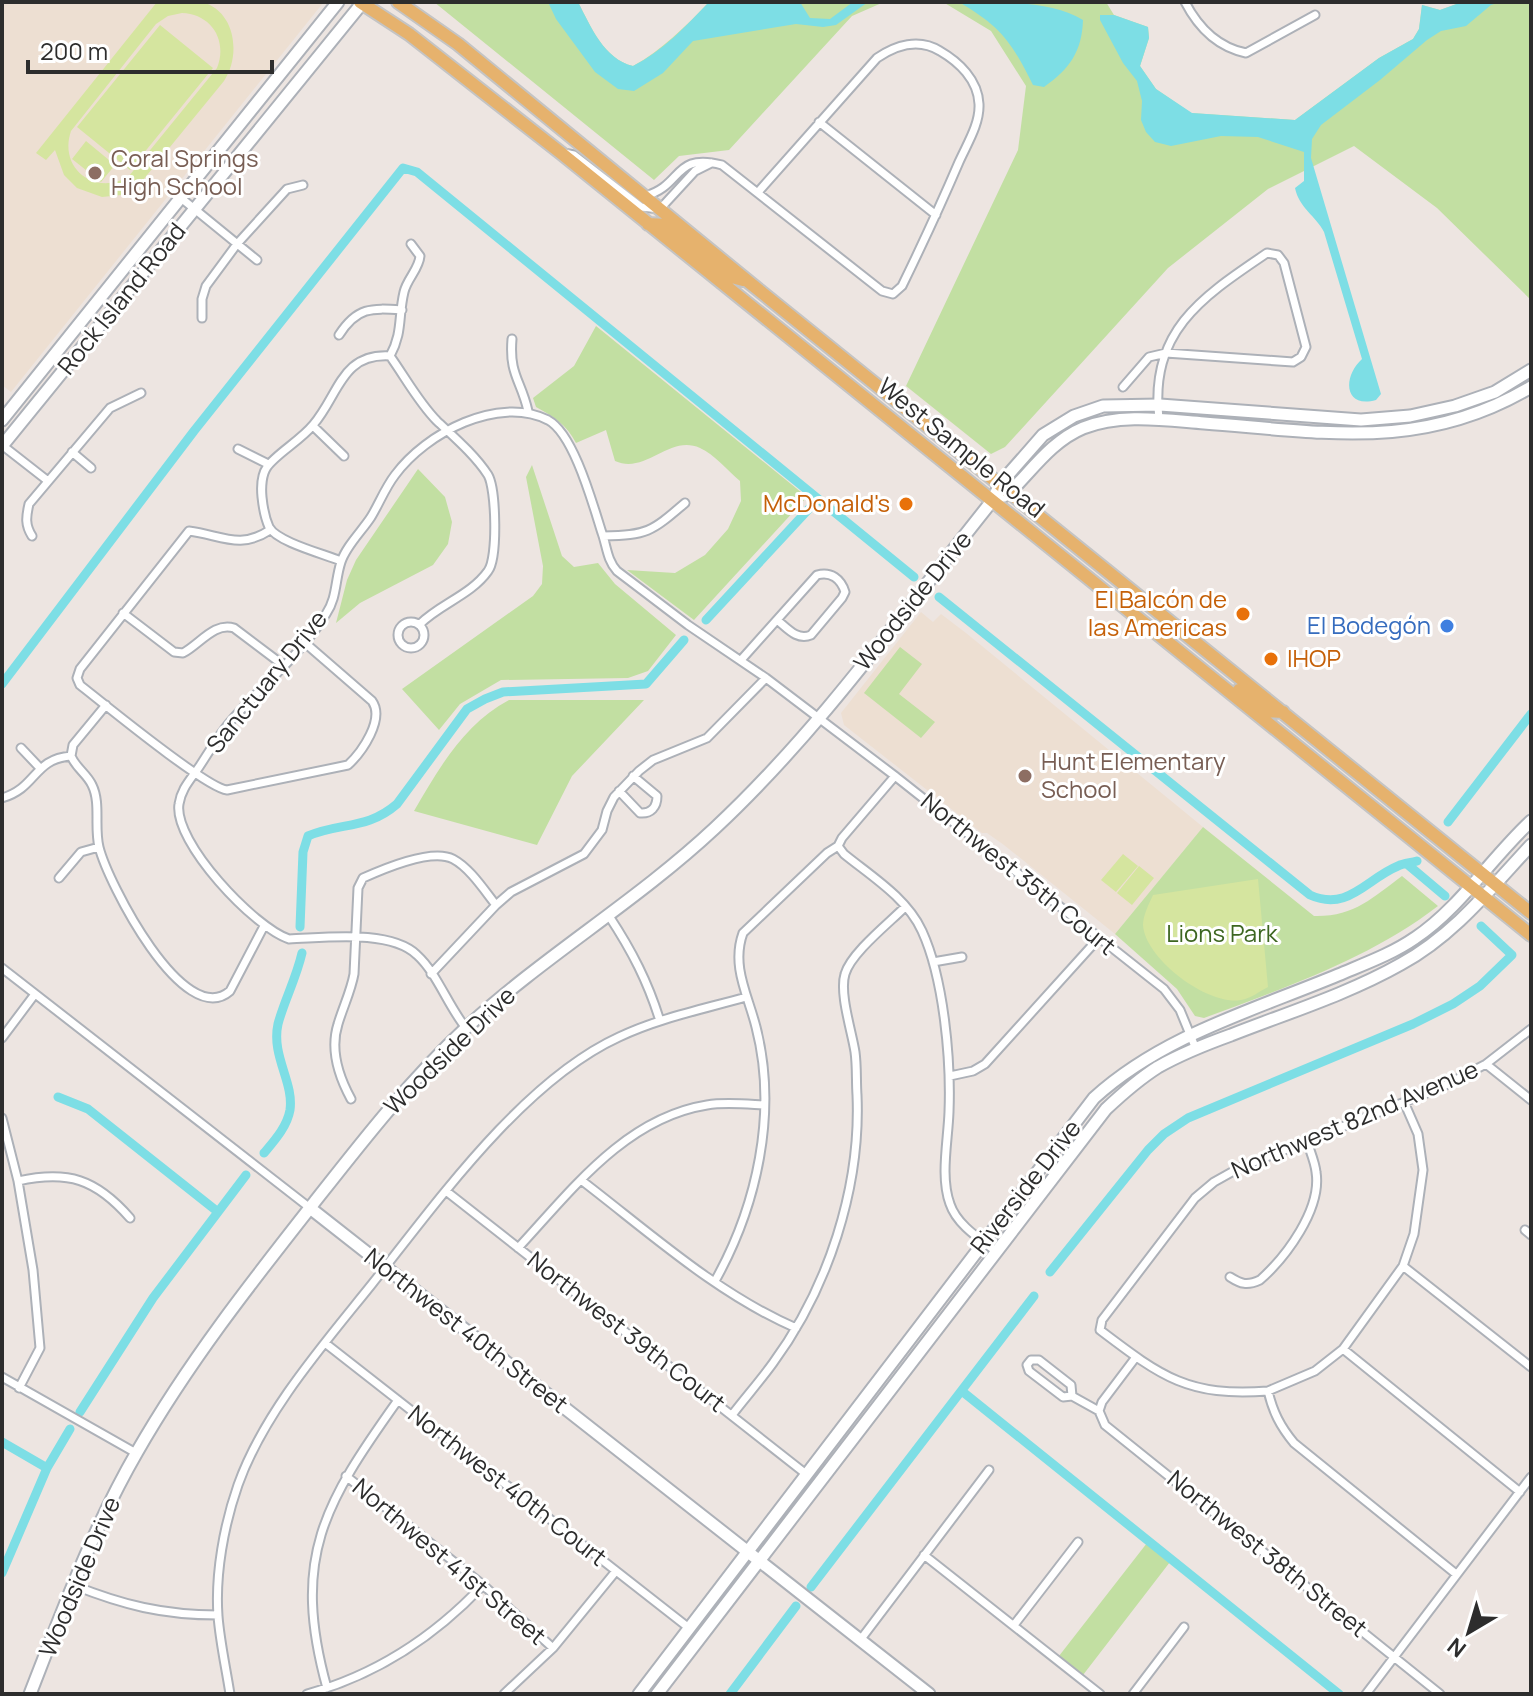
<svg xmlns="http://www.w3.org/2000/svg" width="1533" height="1696" font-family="Manrope,sans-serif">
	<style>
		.education { fill: #eddfd2 }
		.green { fill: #c2dfa2 }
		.pitch { fill: #d5e59f; fill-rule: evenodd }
		.water { fill: #7ddee5 }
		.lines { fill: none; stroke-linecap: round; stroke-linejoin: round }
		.canal { stroke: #7ddee5; stroke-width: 9 }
		.street-casing { stroke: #adb1b8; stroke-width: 11 }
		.secondary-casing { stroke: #adb1b8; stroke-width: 15 }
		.primary-casing { stroke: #c4c4c4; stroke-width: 16 }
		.street { stroke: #fff; stroke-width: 7 }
		.secondary { stroke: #fff; stroke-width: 11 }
		.primary { stroke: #e6b26d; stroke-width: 12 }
		.education-dot { fill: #8d6e63; stroke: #fff; stroke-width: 3 }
		.food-dot { fill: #e8710a; stroke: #fff; stroke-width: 3 }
		.shop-dot { fill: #3f7fe0; stroke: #fff; stroke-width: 3 }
		.labels { text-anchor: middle; stroke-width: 6; stroke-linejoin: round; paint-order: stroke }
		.education-label { font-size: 24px; fill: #785e54; stroke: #fff; text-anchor: start }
		.street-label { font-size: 24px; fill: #2d2d2d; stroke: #fff }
		.food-label { font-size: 24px; fill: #c56008; stroke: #fff; text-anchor: end }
		.shop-label { font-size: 24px; fill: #366cbe; stroke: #fff; text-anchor: end }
		.park-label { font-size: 24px; fill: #3d6621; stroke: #fff }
	</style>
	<rect width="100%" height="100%" fill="#ede5e1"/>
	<path class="education" d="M2,2L323,3L11,392L2,385Z
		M921,612L933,622L941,614L966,633L1203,827L1115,934L1004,845L987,833H982L844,725L841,713Z"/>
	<path class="green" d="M434,2H578C591,27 604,59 633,66C662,50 686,26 709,2H884L852,16L729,150L679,156L654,180Z
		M943,2H1106L1114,15L1148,27L1149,38L1140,66L1156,89L1191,113L1295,120L1379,58L1413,39L1419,29L1422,5L1440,10L1462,2H1531V300L1437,208L1354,146L1268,189L1168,268L1005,447L991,454L906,386L1018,150L1026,86L991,31Z
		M596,326L807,497L694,620L627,570L675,573L705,555L728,529L741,501L740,481C728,471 714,454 700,448C669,434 646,475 615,461L606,430L576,443C567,425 553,416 536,407L533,398L574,366Z
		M532,465L562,556L574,567L598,563L615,584L676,635L648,671L628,678L501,680L460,704L439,730L402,689L533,596L542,584L543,566L526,477Z
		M418,469L445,497L452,522L448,544L433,565L360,603L336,623L347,580L356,560Z
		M900,647L922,664L899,694L935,722L921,738L864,693Z
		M509,700H644L572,776L537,845L414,811C439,768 464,724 509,700Z
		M1203,827L1314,916C1354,917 1372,898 1402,876L1438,906C1369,959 1284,988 1204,1018L1195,1016L1177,989L1115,934Z
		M1147,1543L1170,1562L1083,1675L1059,1656Z"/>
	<path class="pitch" d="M157,2C171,2 188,0 202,2C236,11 241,56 224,81L143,180L121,195L102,197L77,188L64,175L55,150L46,160L36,153ZM182,13C211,14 228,40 217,68L129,176C96,197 58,169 71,131L156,24L168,16Z
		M160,25L213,68L130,170L77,127Z
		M86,141L115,165L101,182L72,159Z
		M1123,854L1138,866L1116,892L1101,880Z
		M1139,866L1154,878L1132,905L1117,893Z
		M1258,879L1268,987C1260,991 1250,999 1241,1000C1208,1006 1145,959 1143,925C1143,915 1149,904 1153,895Z"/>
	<path class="water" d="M548,2H578C591,27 604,59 633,66C663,51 686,26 709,2H800L810,18L830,19L853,2H868L836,25L823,27L796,24L693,41L663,73L634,91L618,89L595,72L556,19Z
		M959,2C997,2 1052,0 1083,20C1082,51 1070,69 1044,87L1033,85C1011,41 1001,27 959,2Z
		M1462,2H1500L1491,5L1466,26L1441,31L1427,40L1380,80L1321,125L1312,139L1311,158L1381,394L1376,400C1343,409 1343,376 1362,359L1324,232C1316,216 1299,208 1295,188L1304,181V152L1258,137L1221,136L1171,146L1155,142L1146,132L1141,120L1142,101L1137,81L1123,63L1100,20V15H1114L1148,27L1149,38L1140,66L1156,89L1192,113L1295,120L1379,58L1413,39L1419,29L1422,5L1440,10Z"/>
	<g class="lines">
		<path class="canal" d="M939,597L1310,895C1348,912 1366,879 1398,866C1404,863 1411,863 1417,861
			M706,620L818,499
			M2,684L194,431L403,168L417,172L914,577
			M1448,822L1531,714
			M1407,864L1445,896
			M300,927L303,852L308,836C341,822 367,830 397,804L467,709L485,699L503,692L646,684L684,640
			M58,1097L88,1109L218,1212
			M264,1153C274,1141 287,1127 290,1110C294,1082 271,1056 278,1024C284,1001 296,979 302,953
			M1050,1272L1148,1150L1164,1134L1188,1118L1413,1024L1453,1004L1480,986L1512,955L1481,926
			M963,1392L1339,1694
			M80,1412L153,1298L246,1175
			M2,1442L47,1468
			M2,1573L47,1468L70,1429
			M811,1587L1034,1296
			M730,1694L796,1606"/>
		<defs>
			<path id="street" d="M1185,2C1198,27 1217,47 1246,53L1315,15
				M819,122L936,215
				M564,153L574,155L641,207L660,209L695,171L711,163
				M645,196C683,186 673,152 722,165L882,291L893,294L902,286C922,245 941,204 959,162C967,144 980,124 979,104C978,80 959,62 940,51C919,38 896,45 877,58L759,191
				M181,198L257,260
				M202,318V299L206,286L237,244L287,189L303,185
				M339,335C357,307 371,308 402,310
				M512,339C509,375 521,380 528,411
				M390,356C403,332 398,317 404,292C407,279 419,269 420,256L411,244
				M1123,387L1149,357L1166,353L1293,362L1301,357L1306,347L1284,263L1278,255L1267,253C1202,297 1149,331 1159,419
				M313,426L344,456
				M2,445L48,481
				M238,449L268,464
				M72,452L91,468
				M270,530C240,550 221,535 189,531L80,669L77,678L80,685C103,703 206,788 227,790L348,765C362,752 385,719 372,701L304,642
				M32,536C25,525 26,517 29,504L110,408L141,393
				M603,536C648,535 651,532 685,503
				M341,561C324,554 277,542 269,527C265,518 263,507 262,497C261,487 262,474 267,467C276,454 301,440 313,425C339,395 341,353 390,356C405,377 419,403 437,421C454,437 475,455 488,475C496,489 498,558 488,571C471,595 440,604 420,624
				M123,613L174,652L183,653C200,644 214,622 234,628L283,665
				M398 635a13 13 0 1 1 26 0a13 13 0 1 1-26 0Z
				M741,660L817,575C831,571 841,579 845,592L842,598L811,635C797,641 787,628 777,620
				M21,748L40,768
				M71,756C76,768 87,774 92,785C101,803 94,827 99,847C108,883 184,1031 230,991L264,926
				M619,791L640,813C651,814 657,807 657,796L633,776
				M2,798C37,788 33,759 71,756L73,745L106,705
				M838,846L844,854C871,876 907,898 922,931C944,979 951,1060 949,1112C948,1141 940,1177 950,1204C957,1225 980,1239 997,1252
				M59,878L81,852L99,847
				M609,916C632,951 648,982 660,1021
				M933,962L962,957
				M2,968L310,1208
				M431,974L496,905L511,892L584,854L602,830L607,811L614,797L639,771L653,760L707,738L766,678
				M466,1028C448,1006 437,973 417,955C390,929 324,938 289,939C255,928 173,842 179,804C181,789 191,779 199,767C209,752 218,736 230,722C261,686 301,655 326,614C337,598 335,580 341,562C346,546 362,531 371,517C379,504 385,488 395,475C426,433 498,395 548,420C574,434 593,505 602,533C607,547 607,560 617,571L688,625L766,678L895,776L1164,989L1180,1010L1196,1049
				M2,1038L35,994
				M1486,1064L1531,1100
				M950,1076L973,1071L985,1064L1098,939
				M351,1099C339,1077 330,1049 338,1024C343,1007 351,991 354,974L358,888L363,878C383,869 432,848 453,859C470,868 484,890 496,905
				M2,1118L18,1181L33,1270L40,1348L19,1388
				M581,1180C649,1232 717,1294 796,1328
				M18,1181C68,1170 96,1179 130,1218
				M446,1191L806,1474
				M1525,1230L1531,1235
				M518,1248C571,1191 625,1118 707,1105C725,1102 745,1104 763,1105
				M1403,1266L1531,1367
				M1230,1277C1241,1284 1247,1286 1260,1280C1286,1257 1322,1209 1316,1172C1315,1162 1310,1151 1307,1141
				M715,1281C757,1206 778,1112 756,1027C748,995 731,966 743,933L827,853L838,846L842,838L895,776
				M325,1343L689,1628
				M1343,1349L1520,1492
				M1136,1357L1102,1402L1099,1411L1105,1425L1440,1694
				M2,1377L136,1453
				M1268,1391L1315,1371L1343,1349L1403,1266L1414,1234L1423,1170L1418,1134L1404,1102
				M1072,1396L1071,1385L1039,1360H1031L1027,1365L1029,1371L1063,1397L1072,1396L1099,1411
				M732,1415C745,1398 760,1381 773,1363C828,1288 861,1188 857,1095C856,1081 857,1066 855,1052C852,1032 839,993 845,974C851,953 889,923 905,907
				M346,1476L483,1585L553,1648
				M924,1555L1100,1694
				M1456,1574L1294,1443C1280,1426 1273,1412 1268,1391C1188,1397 1162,1377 1100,1330L1102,1320L1195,1198L1214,1182L1239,1168L1442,1087L1486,1064L1531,1029
				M73,1585C123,1605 163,1615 218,1615
				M1014,1625L1078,1542
				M861,1639L989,1470
				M327,1688C291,1558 324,1504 398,1400
				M230,1694C226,1668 220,1642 218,1616C215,1574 224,1525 238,1485C264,1412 324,1344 372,1284C437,1202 523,1081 619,1037C659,1018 704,1009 746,997
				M307,1694C376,1675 434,1637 483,1585
				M504,1694L553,1648L616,1571
				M1133,1694L1184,1627
				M1366,1694L1531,1477"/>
			<path id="secondary" d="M2,420L338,2
				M2,446L363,2
				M1004,496L1010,492C1033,469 1052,441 1083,428C1121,413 1165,420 1204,423C1323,432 1422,452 1531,387
				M310,1208L929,1694
				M30,1694C62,1612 93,1528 137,1452C188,1363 250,1284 313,1204C361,1143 409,1081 466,1028C544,956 637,901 715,828C819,731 903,612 992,501L1000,484L1043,435L1074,416L1103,406L1160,405L1361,420L1410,416L1455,406L1495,392L1531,370
				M639,1694L1094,1098C1162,1036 1254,1010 1338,975C1364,964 1392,954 1415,938C1459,909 1492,857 1531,821
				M657,1694L1106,1109C1122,1094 1139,1079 1158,1067C1181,1054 1206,1044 1231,1035C1287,1013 1348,994 1401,964C1454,935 1490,889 1531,845"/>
			<path id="primary" d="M360,2L409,34L561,153L1531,935
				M398,2L458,44L750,283L1531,913
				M648,224L666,225L728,276L743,280
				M1239,690L1267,711L1283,712"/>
		</defs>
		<use href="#street" class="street-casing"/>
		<use href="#secondary" class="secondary-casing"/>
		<use href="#primary" class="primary-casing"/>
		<use href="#street" class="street"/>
		<use href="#secondary" class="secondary"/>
		<use href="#primary" class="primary"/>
	</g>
	<g class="education-dot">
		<circle cx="95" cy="173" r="8"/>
		<circle cx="1025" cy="776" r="8"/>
	</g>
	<g class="food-dot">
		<circle cx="906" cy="504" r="8"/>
		<circle cx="1243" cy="614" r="8"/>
		<circle cx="1271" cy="659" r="8"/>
	</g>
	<circle class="shop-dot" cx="1447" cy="626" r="8"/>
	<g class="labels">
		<g class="education-label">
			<text x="111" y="167">Coral Springs<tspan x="111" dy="28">High School</tspan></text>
			<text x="1041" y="770">Hunt Elementary<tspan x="1041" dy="28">School</tspan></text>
		</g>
		<g class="street-label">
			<text transform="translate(122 299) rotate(-51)" y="8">Rock Island Road</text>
			<text transform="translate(961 448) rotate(39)" y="8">West Sample Road</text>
			<text transform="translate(913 601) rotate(-51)" y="8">Woodside Drive</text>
			<text transform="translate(267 682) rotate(-51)" y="8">Sanctuary Drive</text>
			<text transform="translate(1018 874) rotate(39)" y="8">Northwest 35th Court</text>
			<text transform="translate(450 1051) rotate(-44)" y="8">Woodside Drive</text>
			<text transform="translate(1355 1120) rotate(-23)" y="8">Northwest 82nd Avenue</text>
			<text transform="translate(1026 1187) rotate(-52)" y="8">Riverside Drive</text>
			<text transform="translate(466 1331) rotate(38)" y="8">Northwest 40th Street</text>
			<text transform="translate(626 1332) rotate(38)" y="8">Northwest 39th Court</text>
			<text transform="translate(507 1486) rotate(38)" y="8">Northwest 40th Court</text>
			<text transform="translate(1267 1554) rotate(39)" y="8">Northwest 38th Street</text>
			<text transform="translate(449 1562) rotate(40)" y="8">Northwest 41st Street</text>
			<text transform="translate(80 1577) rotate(-67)" y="8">Woodside Drive</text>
		</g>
		<g class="food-label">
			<text x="890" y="512">McDonald's</text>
			<text x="1227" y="608">El Balcón de<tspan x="1227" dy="28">las Americas</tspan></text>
			<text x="1287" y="667" text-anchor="start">IHOP</text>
		</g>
		<g class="shop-label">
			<text x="1431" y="634">El Bodegón</text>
		</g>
		<g class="park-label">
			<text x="1222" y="942">Lions Park</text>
		</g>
	</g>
	<rect width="1533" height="1696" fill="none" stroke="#2d2d2d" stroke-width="8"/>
	<g transform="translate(1469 1632) rotate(218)" stroke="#ffffff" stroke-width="6" paint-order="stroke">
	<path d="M0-6L14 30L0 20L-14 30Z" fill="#2d2d2d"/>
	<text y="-12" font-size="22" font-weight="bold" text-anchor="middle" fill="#2d2d2d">N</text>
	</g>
	<path d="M28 60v12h244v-12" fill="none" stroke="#2d2d2d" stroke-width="4"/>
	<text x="40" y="60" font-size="24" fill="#2d2d2d" stroke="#ffffff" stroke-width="6" paint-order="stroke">200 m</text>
</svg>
